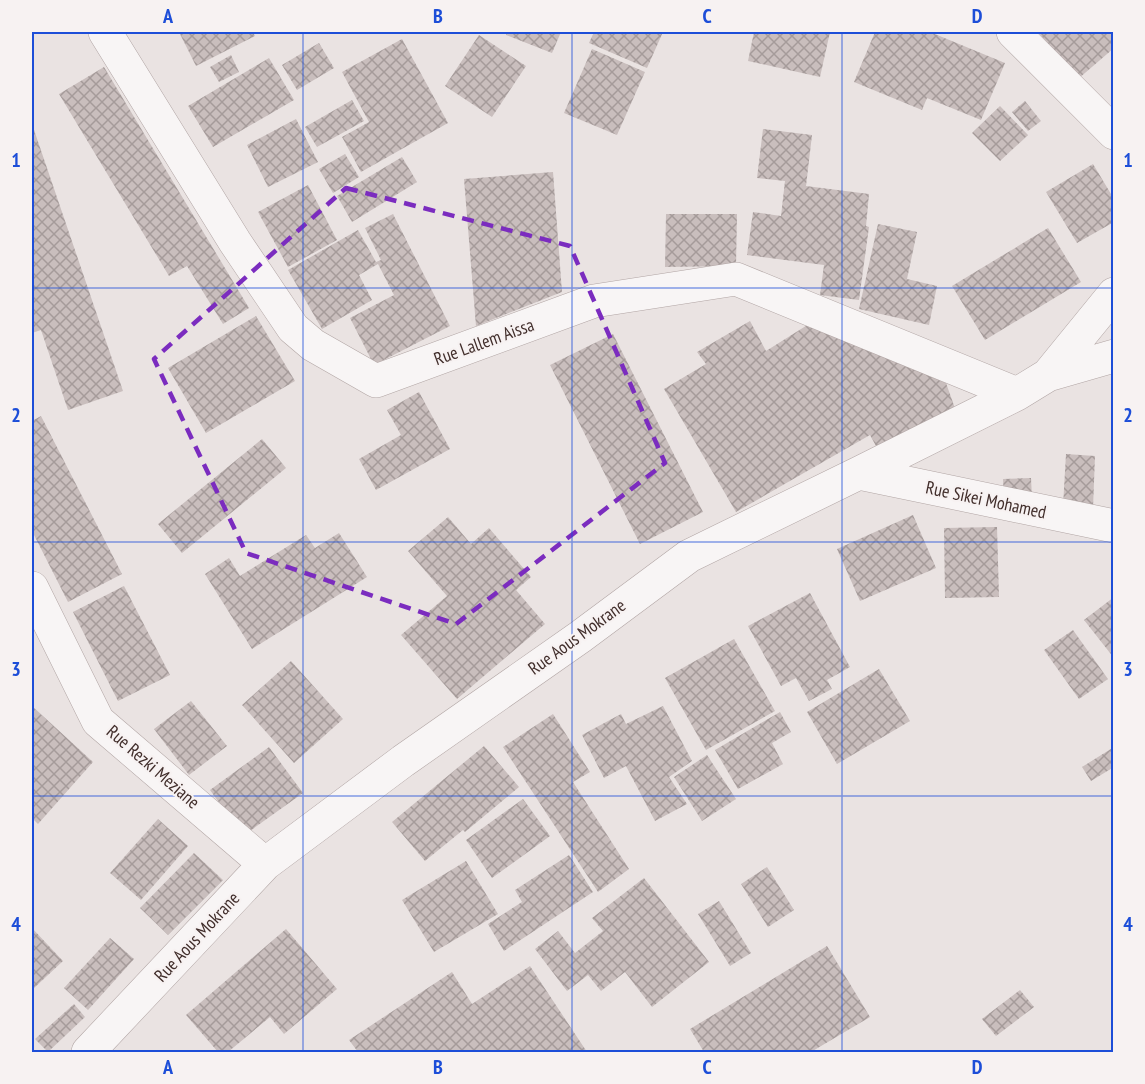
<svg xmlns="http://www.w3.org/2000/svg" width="1145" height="1084" font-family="'PT Sans Narrow',sans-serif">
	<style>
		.building { fill: url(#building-cross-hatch) }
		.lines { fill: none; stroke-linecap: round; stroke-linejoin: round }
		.minor-casing { stroke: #b1a5a4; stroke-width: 34 }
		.minor { stroke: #f8f5f5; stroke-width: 33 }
		.marked { fill: none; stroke: #7b2cbf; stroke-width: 4.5; stroke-dasharray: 12 8; stroke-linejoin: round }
		.grid { fill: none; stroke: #1d4ed8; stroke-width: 1.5; stroke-opacity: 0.55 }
		.labels { text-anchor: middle; stroke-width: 4.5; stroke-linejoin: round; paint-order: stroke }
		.street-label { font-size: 18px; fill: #412e2b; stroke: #f7f2f2 }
		.neatline { fill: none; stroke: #1d4ed8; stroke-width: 2 }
		.grid-label { font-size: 20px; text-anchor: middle; font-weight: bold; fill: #1d4ed8 }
	</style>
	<defs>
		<pattern id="building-cross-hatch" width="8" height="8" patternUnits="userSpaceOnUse" patternTransform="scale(1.5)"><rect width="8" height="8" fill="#c9bebd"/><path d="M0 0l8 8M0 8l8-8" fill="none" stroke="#a59b9a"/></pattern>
	</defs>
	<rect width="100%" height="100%" fill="#eae3e2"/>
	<path class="building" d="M179,32H253L255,36L196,66Z
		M507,32H561L552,53L506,35Z
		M594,32H663L647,68L589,43Z
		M754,32H830L820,77L748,61Z
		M875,32H930L1005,63L981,120L927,98L922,110L854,82Z
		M1038,32H1114V48L1078,79Z
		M479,35L526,66L492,117L445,86Z
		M402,39L448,123L361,172L342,137L369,122L342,72Z
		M319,43L334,68L297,90L282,65Z
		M592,49L645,72L617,135L564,113Z
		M231,55L239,72L219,82L210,67Z
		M269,58L294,100L213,147L188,106Z
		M104,67L249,308L223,324L187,266L169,276L59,94Z
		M352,100L364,121L317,147L305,127Z
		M1025,101L1041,121L1028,131L1012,112Z
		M1000,106L1028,135L1000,161L972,133Z
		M296,119L318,162L268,187L247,145Z
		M32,124L123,391L68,410L41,330L32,333V316H34L32,310Z
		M763,129L812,135L806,186L869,194L866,226L869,227L859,300L820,295L824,265L747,255L753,212L781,216L785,181L757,178Z
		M345,154L359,177L333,193L319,169Z
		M402,157L417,182L352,222L337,196Z
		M1093,164L1114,199V222L1077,243L1046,192Z
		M553,172L562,292L476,326L464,179Z
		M308,185L337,240L288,267L258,212Z
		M393,214L450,326L374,365L350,318L394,295L378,264L359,275L372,300L322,329L288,270L358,230L376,262L381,260L365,228Z
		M666,214H737L736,266L665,267Z
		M878,224L917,232L907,279L937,286L929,325L859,309Z
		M1048,228L1081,282L985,340L952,286Z
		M256,316L295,381L206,433L168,368Z
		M750,321L766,351L809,324L946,383L957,414L876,446L870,435L736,512L664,389L706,364L697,352Z
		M613,334L703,512L640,544L550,365Z
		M419,392L450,449L376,490L359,459L401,435L387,410Z
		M41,416L122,574L68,602L32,531V421Z
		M262,439L286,468L182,553L158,524Z
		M1066,454L1095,456L1093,508L1063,506Z
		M1031,478L1032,498L1004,500L1003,479Z
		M913,515L936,568L860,601L837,549Z
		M448,517L471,544L489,528L531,577L516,590L545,624L457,699L401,635L447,596L408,551Z
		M997,527L999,597L945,598L944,528Z
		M339,533L367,577L252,649L205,574L229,558L240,576L306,535L315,548Z
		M124,586L170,675L118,701L73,612Z
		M810,593L850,667L827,680L832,689L809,701L796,678L781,686L748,626Z
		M1114,597V658L1084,620Z
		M1073,630L1108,679L1079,699L1044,650Z
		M734,639L775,711L706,750L665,678Z
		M291,661L343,719L294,763L242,705Z
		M879,669L910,721L837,764L807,712Z
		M191,701L227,746L189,775L154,729Z
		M32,706L93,762L38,824L32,818Z
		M663,706L692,761L669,777L687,804L655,821L626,766L604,778L582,735L621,714L626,724Z
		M780,712L791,732L772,743L783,764L738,789L715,750Z
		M553,714L590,772L573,782L629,869L598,892L503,747Z
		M484,746L519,787L465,832L463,830L425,861L392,822Z
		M269,747L303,793L243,836L210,790Z
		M1114,747V767L1091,781L1082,767Z
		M707,755L736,799L702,821L674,777Z
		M523,799L550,836L492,878L466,840Z
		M158,819L188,846L141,900L110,873Z
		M194,853L223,880L168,935L140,908Z
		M569,855L593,892L504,951L488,924L522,902L515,890Z
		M466,861L498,914L434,952L402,900Z
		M767,867L794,910L768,927L741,884Z
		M644,878L709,962L652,1007L625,972L601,991L588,975L567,991L535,949L558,931L575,953L603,931L592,918Z
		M719,901L751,953L730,966L698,914Z
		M32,928L63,961L32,990Z
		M286,929L337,989L284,1034L270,1017L228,1052H218L186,1015Z
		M110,938L134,959L88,1010L64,988Z
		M827,946L870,1017L811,1052H704L690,1029Z
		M530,966L587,1052H358L349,1040L452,972L472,1004Z
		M1020,990L1034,1007L996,1036L982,1019Z
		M74,1004L85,1017L48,1052L35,1039Z"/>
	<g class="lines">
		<defs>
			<path id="minor" d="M105,32L235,242L293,328L313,345L376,381L594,301L736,279L1017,394
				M1013,32L1114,133
				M1048,375L1114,356
				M859,473L1114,526
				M32,588L98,721L265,864
				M88,1052L265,864L403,761L580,637L689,556L859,473L1017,394L1048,375L1114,294"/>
		</defs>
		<use href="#minor" class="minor-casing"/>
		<use href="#minor" class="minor"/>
	</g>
	<path class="marked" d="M346,188L570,246L665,463L456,624L246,553L154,359Z"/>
	<path class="grid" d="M303,32V1052M572,32V1052M842,32V1052M32,288H1114M32,542H1114M32,796H1114"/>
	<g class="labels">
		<g class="street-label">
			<text transform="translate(484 342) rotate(-20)" y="6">Rue Lallem Aissa</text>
			<text transform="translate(986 500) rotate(12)" y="6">Rue Sikei Mohamed</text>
			<text transform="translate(577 637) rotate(-36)" y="6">Rue Aous Mokrane</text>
			<text transform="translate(153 767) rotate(41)" y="6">Rue Rezki Meziane</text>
			<text transform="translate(197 937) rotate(-47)" y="6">Rue Aous Mokrane</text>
		</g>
	</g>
	<rect width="1145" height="1084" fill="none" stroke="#f7f2f2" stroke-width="66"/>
	<rect x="33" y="33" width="1079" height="1018" class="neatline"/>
	<g class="grid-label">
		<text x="168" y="23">A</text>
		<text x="438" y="23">B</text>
		<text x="707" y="23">C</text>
		<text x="977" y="23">D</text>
		<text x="16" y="167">1</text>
		<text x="1128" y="167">1</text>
		<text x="16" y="422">2</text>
		<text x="1128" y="422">2</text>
		<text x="16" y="676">3</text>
		<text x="1128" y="676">3</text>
		<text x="16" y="931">4</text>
		<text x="1128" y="931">4</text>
		<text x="168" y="1074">A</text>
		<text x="438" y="1074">B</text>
		<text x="707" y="1074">C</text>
		<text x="977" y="1074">D</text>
	</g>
</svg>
